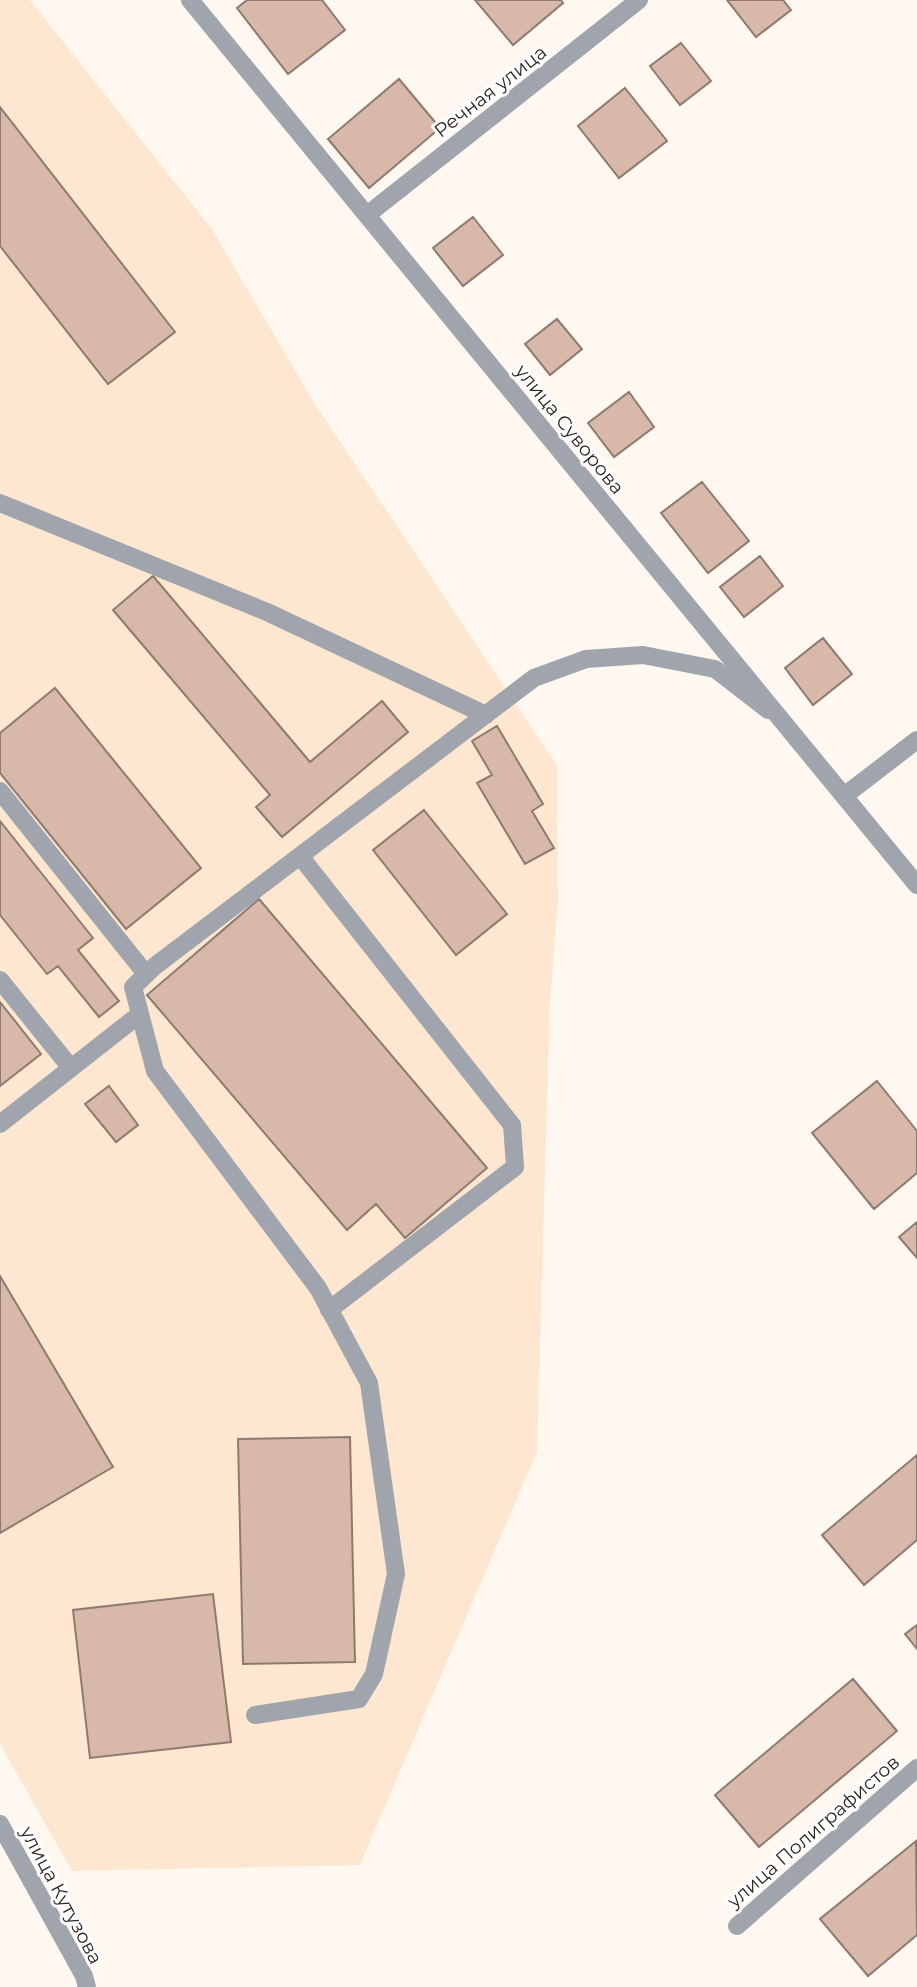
<svg xmlns="http://www.w3.org/2000/svg" width="917" height="1987" font-family="Montserrat,sans-serif">
	<style>
		.built { fill: #fee7d1 }
		.building { fill: #d8b8a8; stroke: #8e7a70; stroke-width: 2 }
		.lines { fill: none; stroke-linecap: round; stroke-linejoin: round }
		.service { stroke: #a0a4ac; stroke-width: 18 }
		.minor { stroke: #a0a4ac; stroke-width: 18 }
		.labels { text-anchor: middle; stroke-width: 6; stroke-linejoin: round; paint-order: stroke }
		.street-label { font-size: 19px; fill: #2d2721; stroke: #fff }
	</style>
	<rect width="100%" height="100%" fill="#fef8f1"/>
	<path class="built" d="M0,0H30L212,229L313,401L557,765L558,903L550,1001L537,1452L360,1865L72,1871L0,1744Z"/>
	<path class="building" d="M247,0H322L345,30L288,74L237,8Z
		M475,0H561L563,3L513,45Z
		M727,0H783L791,10L756,37Z
		M681,43L711,81L680,105L650,66Z
		M399,79L440,128L369,188L328,139Z
		M625,88L667,141L619,178L578,126Z
		M0,107L175,332L108,384L0,246Z
		M473,217L503,255L463,286L433,248Z
		M557,319L582,349L550,375L525,344Z
		M629,392L654,427L614,457L588,423Z
		M702,482L749,541L708,573L661,513Z
		M760,556L783,586L744,617L720,587Z
		M153,576L310,762L382,701L408,732L282,837L256,807L270,795L113,610Z
		M823,638L852,674L813,705L785,668Z
		M55,688L201,868L126,929L0,773V733Z
		M497,726L543,804L532,811L554,848L525,864L477,783L492,775L472,741Z
		M424,810L507,914L456,955L373,850Z
		M0,821L93,938L78,950L119,1001L99,1017L58,966L47,974L0,915Z
		M259,899L487,1168L405,1238L376,1204L347,1230L147,995Z
		M0,1002L41,1054L0,1086Z
		M877,1081L917,1131V1173L874,1209L812,1133Z
		M109,1086L138,1125L116,1142L85,1104Z
		M917,1222V1258L899,1237Z
		M0,1276L113,1467L0,1533Z
		M350,1437L355,1662L243,1664L238,1439Z
		M917,1455V1540L864,1585L822,1535Z
		M213,1594L231,1742L90,1758L73,1610Z
		M917,1625V1649L905,1634Z
		M853,1679L897,1731L759,1847L715,1795Z
		M916,1841L917,1935L868,1976L820,1919Z"/>
	<g class="lines">
		<path class="service" d="M0,503L267,612L486,715
			M0,791L146,974
			M300,856L512,1125L515,1167L329,1310
			M0,980L71,1068
			M0,1124L140,1014
			M255,1715L359,1699L374,1674L396,1574L369,1383L318,1288L155,1071L133,987L155,966L534,678L586,659L643,655L715,669L768,710"/>
		<path class="minor" d="M190,0L917,885
			M367,215L639,0
			M844,796L917,740
			M0,1824L84,1976L87,1987
			M737,1926L917,1768"/>
	</g>
	<g class="labels">
		<g class="street-label">
			<text transform="translate(490 91) rotate(-38)" y="7">Речная улица</text>
			<text transform="translate(570 429) rotate(51)" y="7">улица Суворова</text>
			<text transform="translate(813 1831) rotate(-41)" y="7">улица Полиграфистов</text>
			<text transform="translate(62 1895) rotate(62)" y="7">улица Кутузова</text>
		</g>
	</g>
</svg>
